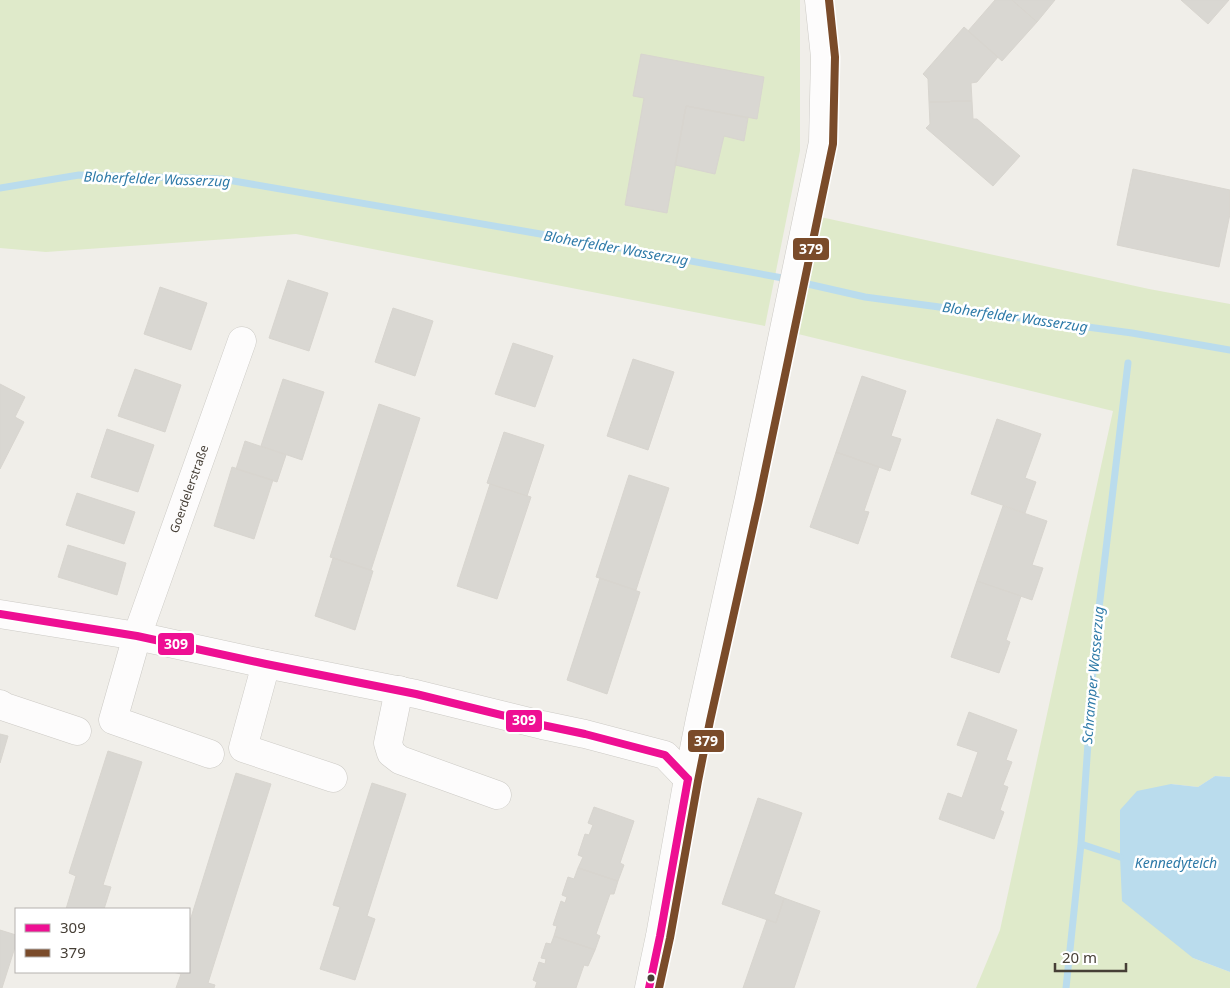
<svg xmlns="http://www.w3.org/2000/svg" width="1230" height="988" font-family="'Noto Sans',sans-serif">
	<style>
		.green { fill: #dfeaca }
		.water { fill: #badced }
		.lines { fill: none; stroke-linecap: round; stroke-linejoin: round }
		.stream { stroke: #badced; stroke-width: 7 }
		.building { fill: #d9d7d2; stroke: #d8d5cf }
		.minor-casing { stroke: #cccac5; stroke-width: 29 }
		.minor { stroke: #fdfcfc; stroke-width: 28 }
		.bus-1-casing { stroke: #fff; stroke-width: 11 }
		.bus-2-casing { stroke: #fff; stroke-width: 11 }
		.bus-1 { stroke: #ee0f93; stroke-width: 8 }
		.bus-2 { stroke: #7a4b2a; stroke-width: 8 }
		.bus-dot { fill: #463f36; stroke: #fff; stroke-width: 2 }
		.labels { text-anchor: middle; stroke-width: 5; stroke-linejoin: round; paint-order: stroke }
		.street-label { font-size: 12px; fill: #463f36; stroke: #fff }
		.water-label { font-size: 14px; font-style: italic; fill: #2e7aa8; stroke: #fff }
		.line-badge { stroke: #fff; stroke-width: 2 }
		.badge-label { font-size: 14px; text-anchor: middle; font-weight: bold; fill: #fff }
	</style>
	<rect width="100%" height="100%" fill="#f0eee9"/>
	<path class="green" d="M0,0H800V151L765,326L296,234L46,252L0,248Z
		M816,216L1149,289L1230,304V777L1215,776L1198,787L1171,784L1193,958L1230,972V988H976L1000,930L1113,411L794,333Z"/>
	<path class="water" d="M1215,776L1230,777V972L1193,958L1122,901L1120,857V810L1137,791L1171,784L1198,787Z"/>
	<g class="lines">
		<path class="stream" d="M0,188L79,175L222,179L604,245L788,279
			M799,282L865,297L1132,333L1230,350
			M1081,844L1120,857
			M1066,988L1081,844L1095,642L1128,363"/>
	</g>
	<path class="building" d="M995,0H1012L1037,22L1002,61L968,31Z
		M1012,0H1055L1037,22Z
		M1181,0H1229L1208,24Z
		M964,27L998,57L977,82L971,83L972,101L929,102L928,79L923,74Z
		M641,54L764,77L757,119L686,106L667,213L625,205L644,98L633,96Z
		M972,101L973,119H977L1020,156L993,186L926,128L930,124L929,102Z
		M686,106L748,118L744,141L724,136L715,174L675,165Z
		M1133,169L1230,190V214L1219,267L1117,245Z
		M288,280L328,293L309,351L269,338Z
		M160,287L207,303L191,350L144,334Z
		M393,308L433,321L415,376L375,362Z
		M513,343L553,356L535,407L495,394Z
		M633,359L674,372L648,450L607,436Z
		M135,369L181,385L165,432L118,416Z
		M862,376L906,391L891,436L901,439L890,471L836,452Z
		M283,379L324,392L302,460L261,446Z
		M0,384L25,397L15,417L24,422L0,469Z
		M379,404L420,418L371,570L330,557Z
		M997,419L1041,434L1025,478L1036,482L1025,513L971,494Z
		M107,429L154,445L138,492L91,477Z
		M504,432L544,445L527,496L487,483Z
		M245,441L286,455L277,482L236,469Z
		M836,452L879,467L864,511L869,512L858,544L810,527Z
		M232,467L273,480L254,539L214,526Z
		M629,475L669,488L636,590L596,577Z
		M490,484L531,497L497,599L457,586Z
		M77,493L135,512L124,544L66,525Z
		M1003,506L1047,521L1032,565L1043,568L1032,600L977,581Z
		M68,545L126,563L117,595L58,577Z
		M333,558L373,571L355,630L315,616Z
		M600,578L640,592L607,694L567,680Z
		M977,581L1021,596L1006,640L1010,642L999,673L951,657Z
		M969,712L1017,730L1006,760L1012,762L1003,785L1008,787L1000,810L1004,812L994,839L939,819L948,793L962,798L978,752L957,745Z
		M0,734L8,736L0,763Z
		M108,751L142,762L103,885L111,887L104,909H66L76,876L69,873Z
		M236,773L271,784L208,983L215,985L214,988H176L181,974L173,972H189V924Z
		M372,783L406,794L367,916L375,919L355,980L320,969L340,907L333,905Z
		M758,798L802,813L774,894L784,898L776,923L722,904Z
		M594,807L634,821L620,863L624,865L618,881L578,868L583,857L578,855L585,834L589,835L593,825L588,823Z
		M578,868L618,881L614,894H610L596,934L600,936L595,950L554,936L557,926L553,925L561,901L565,903L567,897L562,895L568,877L574,879Z
		M784,898L820,911L794,988H743L767,919L776,923Z
		M0,930L16,935V944L2,988H0Z
		M554,936L595,950L588,966L584,965L576,988H535L537,982L533,980L539,962L545,964L546,959L541,958L546,943L551,944Z"/>
	<g class="lines">
		<defs>
			<g id="minor">
				<path d="M0,614L137,636L266,664L416,694L542,725L585,734L665,755L688,779"/>
				<path d="M266,664L243,748L333,778"/>
				<path d="M399,690L388,743L391,753L400,760L497,795"/>
				<path d="M0,704L5,707L77,731"/>
				<path id="s1" d="M210,754L113,720L137,636L242,341"/>
				<path d="M649,988L660,936L688,779L700,719L749,498L823,142L825,57L819,0"/>
			</g>
		</defs>
		<use href="#minor" class="minor-casing"/>
		<use href="#minor" class="minor"/>
		<defs>
			<path id="bus-1" d="M0,614L137,636L266,664L416,694L542,725L585,734L665,755L688,779
				M649,988L660,936L688,779"/>
			<path id="bus-2" d="M659,988L670,938L698,781L710,721L759,500L833,144L835,57L829,0"/>
		</defs>
		<use href="#bus-1" class="bus-1-casing"/>
		<use href="#bus-2" class="bus-2-casing"/>
		<use href="#bus-1" class="bus-1"/>
		<use href="#bus-2" class="bus-2"/>
	</g>
	<circle class="bus-dot" cx="651" cy="978" r="4.5"/>
	<g class="labels">
		<g class="street-label">
			<text dy="4" stroke="none"><textPath href="#s1" startOffset="346">Goerdelerstraße</textPath></text>
		</g>
		<g class="water-label">
			<text transform="translate(157 179) rotate(2)" y="5">Bloherfelder Wasserzug</text>
			<text transform="translate(616 248) rotate(10)" y="5">Bloherfelder Wasserzug</text>
			<text transform="translate(1015 317) rotate(8)" y="5">Bloherfelder Wasserzug</text>
			<text transform="translate(1093 675) rotate(-85)" y="5">Schramper Wasserzug</text>
			<text x="1176" y="868">Kennedyteich</text>
		</g>
	</g>
	<g class="line-badge">
		<rect x="792" y="237" width="38" height="24" rx="5" fill="#7a4b2a"/>
		<rect x="157" y="632" width="38" height="24" rx="5" fill="#ee0f93"/>
		<rect x="505" y="709" width="38" height="24" rx="5" fill="#ee0f93"/>
		<rect x="687" y="729" width="38" height="24" rx="5" fill="#7a4b2a"/>
	</g>
	<g class="badge-label">
		<text x="811" y="254">379</text>
		<text x="176" y="649">309</text>
		<text x="524" y="725">309</text>
		<text x="706" y="746">379</text>
	</g>
	<rect x="15" y="908" width="175" height="65" fill="#ffffff" stroke="#b5b2af"/>
	<rect x="25" y="924" width="25" height="8" fill="#ee0f93" stroke="#b5b2af"/>
	<text x="60" y="933" font-size="15" fill="#463f36">309</text>
	<rect x="25" y="949" width="25" height="8" fill="#7a4b2a" stroke="#b5b2af"/>
	<text x="60" y="958" font-size="15" fill="#463f36">379</text>
	<path d="M1055 963v8h71v-8" fill="none" stroke="#463f36" stroke-width="2.5"/>
	<text x="1062" y="963" font-size="15" fill="#463f36" stroke="#ffffff" stroke-width="4" paint-order="stroke">20 m</text>
</svg>
